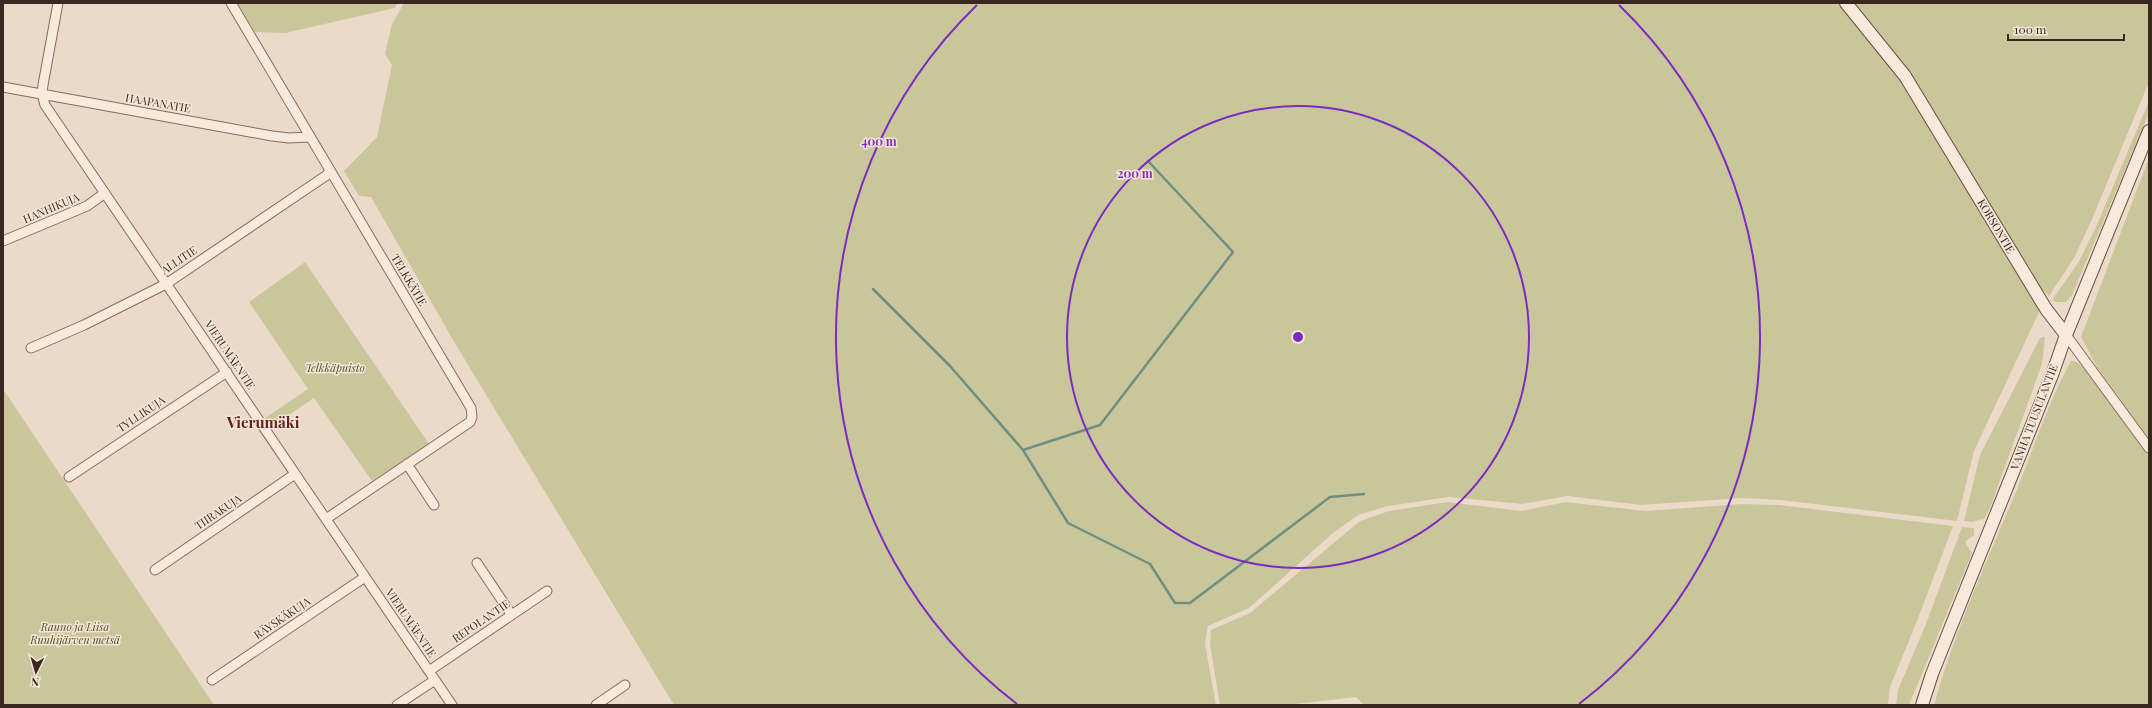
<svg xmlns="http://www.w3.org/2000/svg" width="2152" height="708" font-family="'Playfair Display',serif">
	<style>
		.green { fill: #cac69c }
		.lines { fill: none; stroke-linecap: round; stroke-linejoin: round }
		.stream { stroke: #6f8f81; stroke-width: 2.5 }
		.minor-casing { stroke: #886b5e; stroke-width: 11 }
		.secondary-casing { stroke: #6a4d41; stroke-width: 14 }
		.minor { stroke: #f7e9db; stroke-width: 9 }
		.secondary { stroke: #f7e9db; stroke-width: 12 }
		.ring { fill: none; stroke: #7b2cbf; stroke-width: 2 }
		.labels { text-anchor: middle; stroke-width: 3; stroke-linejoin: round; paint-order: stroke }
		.street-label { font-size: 11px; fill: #392720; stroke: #f4e6d7 }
		.park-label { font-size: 11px; font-style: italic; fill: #525428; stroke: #f4e6d7 }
		.district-label { font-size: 15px; font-weight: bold; fill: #632222; stroke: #f4e6d7 }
		.centre { fill: #7b2cbf; stroke: #f4e6d7; stroke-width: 2 }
		.ring-label { font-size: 12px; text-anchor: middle; font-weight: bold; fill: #7b2cbf; stroke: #f4e6d7; stroke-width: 3; stroke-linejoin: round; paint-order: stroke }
	</style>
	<rect width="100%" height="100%" fill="#ecdac8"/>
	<path class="green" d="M236,3H397L395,8L285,33L254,32Z
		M404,3H1844L1904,77L2041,308L1974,451L1957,521L1781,500L1742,498L1641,505L1567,496L1522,504L1449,497L1388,506L1358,515L1333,533L1249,608L1208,626L1205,644L1216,705H674L456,345L371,197L359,196L344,171L377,137L392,65L385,54L392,24Z
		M1848,3H2149V82L2090,224L2074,258L2049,296L2029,276L1906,76Z
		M2149,101L2148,116L2072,295L2066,302H2055L2052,300L2078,263L2096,227Z
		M2149,158V439L2097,367L2081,337Z
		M305,262L429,444L372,481L314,398L271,427L265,418L308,389L249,302Z
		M2045,337L2042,364L1990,508L1984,519L1972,522L1964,521L1980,455L2040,338Z
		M2071,361L2077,362L2085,369L2149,454V705H1934C1955,629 1988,559 2018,487C2035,444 2049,401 2071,361Z
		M3,389L214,705H3Z
		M1448,502L1521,511L1566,502L1645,511L1742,504L1779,505L1953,526L1917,621L1890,687L1888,705H1364L1356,697L1286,705H1220L1210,644L1211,630L1250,613L1360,521L1389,511Z
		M1962,527L1974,528V535L1965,542L1972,553L1909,705H1896L1898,690L1926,624Z"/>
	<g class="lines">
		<path class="stream" d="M873,289L950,366L1023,450L1068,523L1150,564L1175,603H1190L1330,497L1364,494
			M1023,450L1100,425L1233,252L1148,161"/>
		<defs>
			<path id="minor" d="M58,3L43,85L42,94L45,105L452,705
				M231,3L471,408L472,417L470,422L326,519
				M3,87L272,136L289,138L309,137
				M3,241L87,206L105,193
				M2066,335L2149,448
				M31,348L84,325L166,284L327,175L329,172
				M407,464L434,505
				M69,477L227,372
				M477,563L511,614
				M155,570L295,474
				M429,671L547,591
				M212,680L365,577
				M397,705L435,680
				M596,705L625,685"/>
			<path id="secondary" d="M1846,3L1905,76L2046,309L2066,335
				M1922,705L1932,674L2052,375L2066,335L2149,131"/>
		</defs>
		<use href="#minor" class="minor-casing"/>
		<use href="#secondary" class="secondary-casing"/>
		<use href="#minor" class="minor"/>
		<use href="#secondary" class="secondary"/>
	</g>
	<g class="ring">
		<circle cx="1298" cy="337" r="231"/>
		<path d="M1017 704A462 462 0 0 1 977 5M1619 5A462 462 0 0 1 1579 704"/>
	</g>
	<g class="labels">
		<g class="street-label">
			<text transform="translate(158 103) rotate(10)" y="4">HAAPANATIE</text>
			<text transform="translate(51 208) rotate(-23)" y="4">HANHIKUJA</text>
			<text transform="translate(1996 226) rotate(59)" y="4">KORSONTIE</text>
			<text transform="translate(179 260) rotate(-34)" y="4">ALLITIE</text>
			<text transform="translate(409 280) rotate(59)" y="4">TELKKÄTIE</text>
			<text transform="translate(230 355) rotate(56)" y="4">VIERUMÄENTIE</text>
			<text transform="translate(141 414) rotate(-34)" y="4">TYLLIKUJA</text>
			<text transform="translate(2034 417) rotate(-69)" y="4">VANHA TUUSULANTIE</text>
			<text transform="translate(218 512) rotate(-34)" y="4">TIIRAKUJA</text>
			<text transform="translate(282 618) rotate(-34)" y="4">RÄYSKÄKUJA</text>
			<text transform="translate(481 621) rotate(-34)" y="4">REPOLANTIE</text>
			<text transform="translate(411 623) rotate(56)" y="4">VIERUMÄENTIE</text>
		</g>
		<g class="park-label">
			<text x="335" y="372">Telkkäpuisto</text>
			<text x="75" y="631">Rauno ja Liisa<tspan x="75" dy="13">Ruuhijärven metsä</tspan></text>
		</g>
		<g class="district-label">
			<text x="263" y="428">Vierumäki</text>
		</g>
	</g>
	<circle cx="1298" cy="337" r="6" class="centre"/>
	<g class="ring-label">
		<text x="879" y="146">400 m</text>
		<text x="1135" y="178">200 m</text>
	</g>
	<rect width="2152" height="708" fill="none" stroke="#392720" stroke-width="8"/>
	<g transform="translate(36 672) rotate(185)" stroke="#f4e6d7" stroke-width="3" paint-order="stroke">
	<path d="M0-3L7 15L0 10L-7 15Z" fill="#392720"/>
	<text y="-6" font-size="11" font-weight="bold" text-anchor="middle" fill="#392720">N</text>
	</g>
	<path d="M2008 34v6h116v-6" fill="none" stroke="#392720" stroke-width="2"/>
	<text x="2014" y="34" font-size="12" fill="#392720" stroke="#f4e6d7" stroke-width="3" paint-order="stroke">100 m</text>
</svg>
